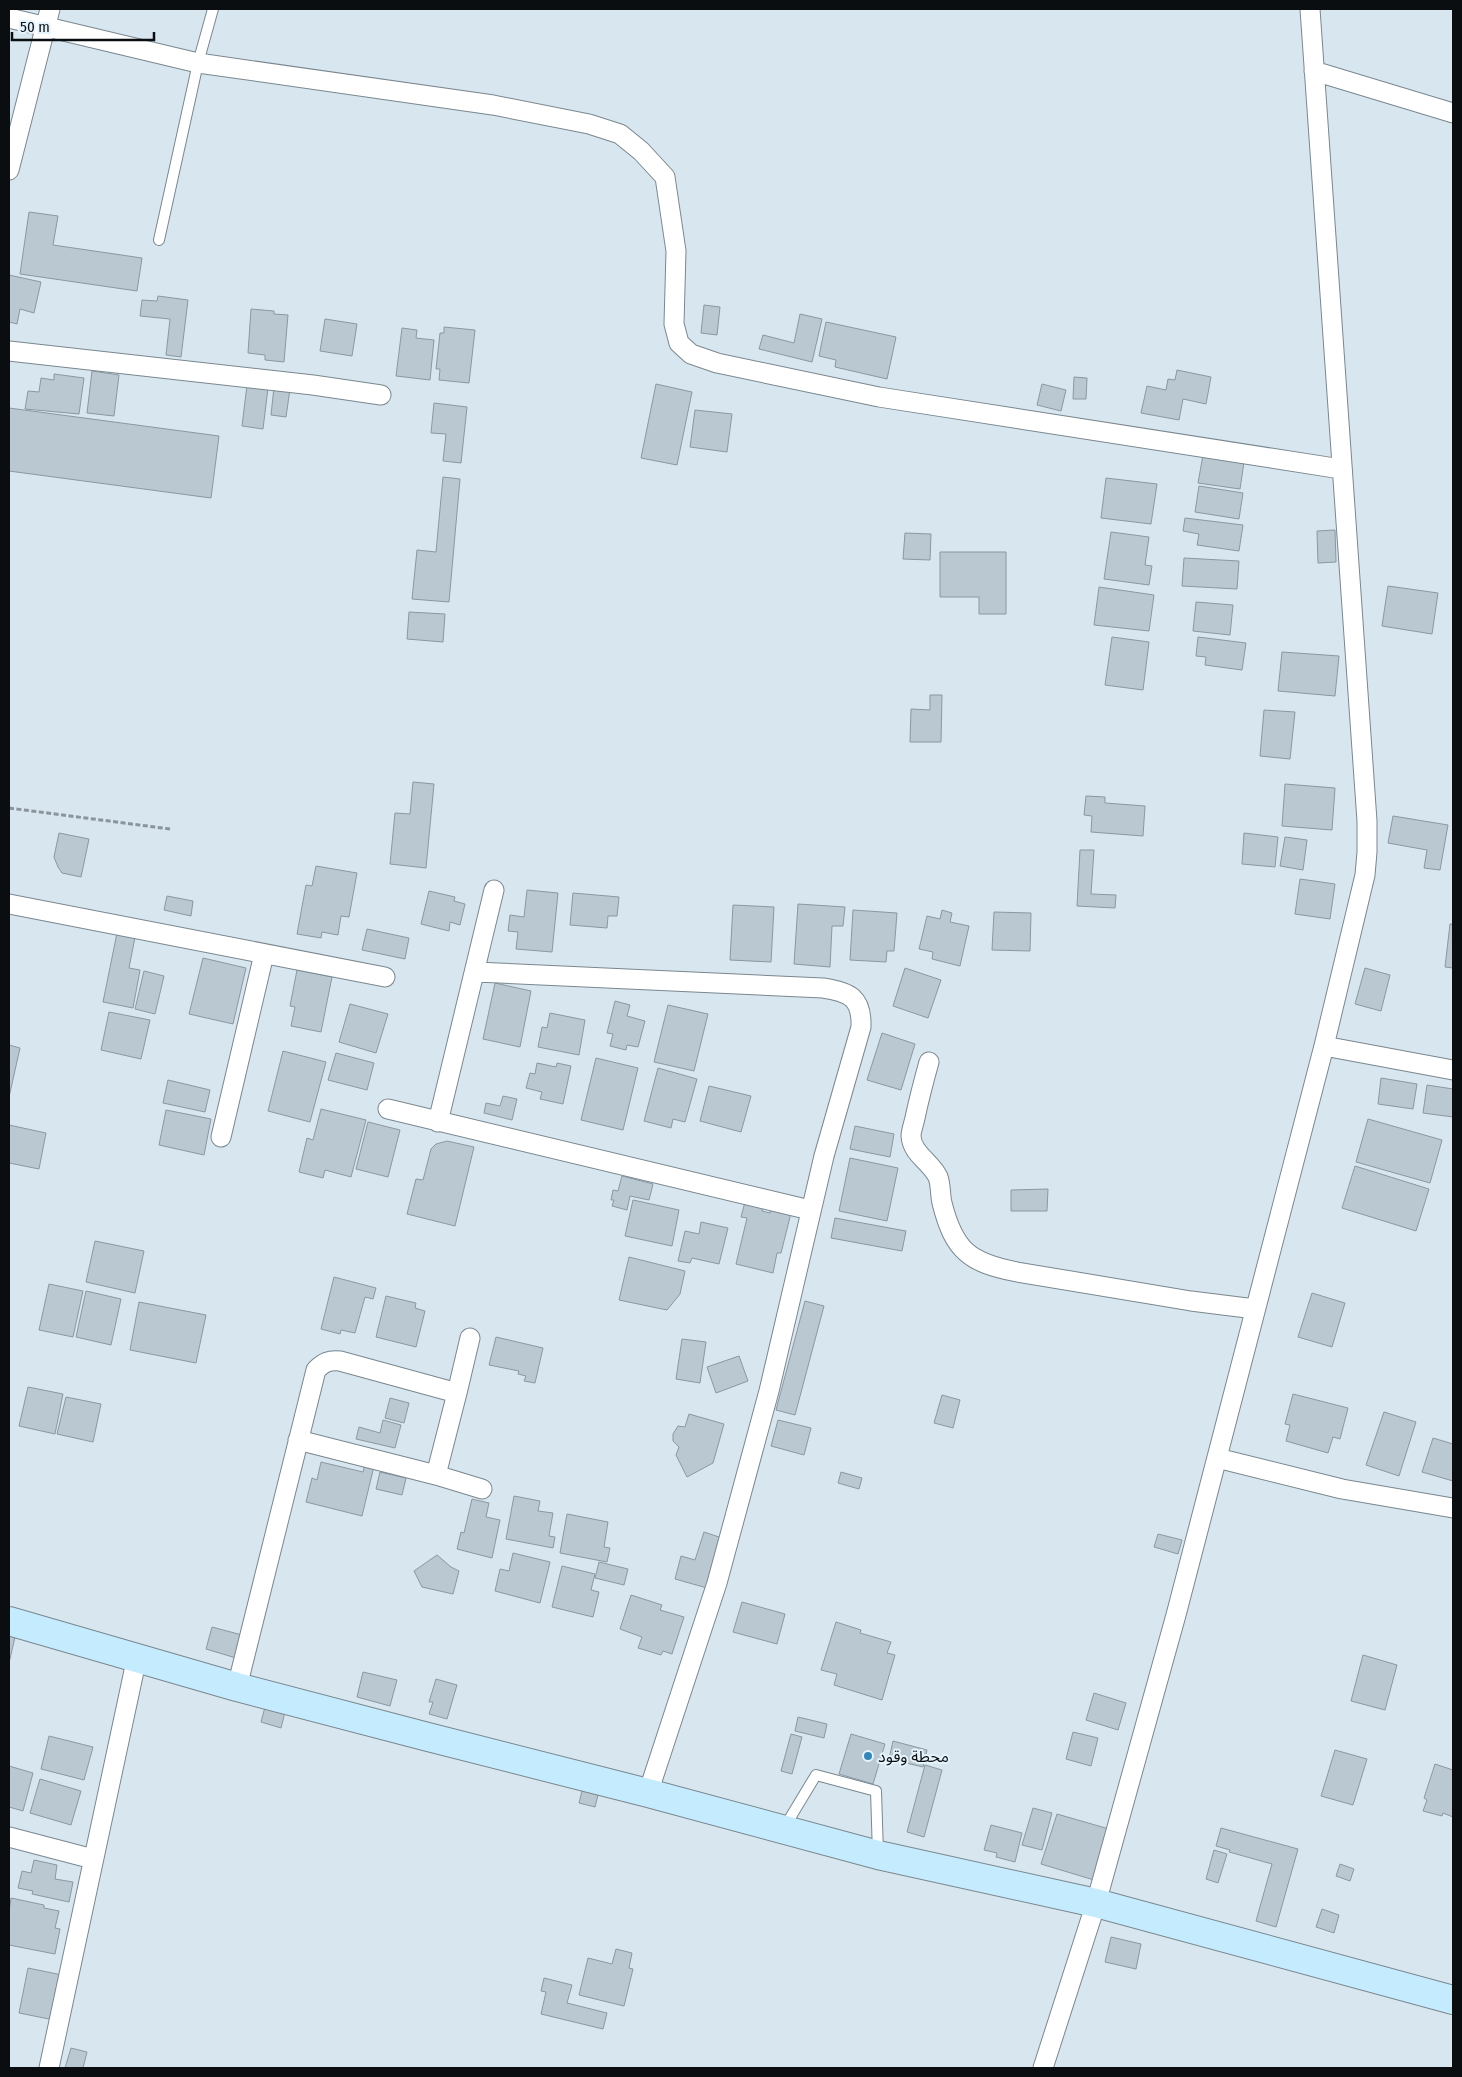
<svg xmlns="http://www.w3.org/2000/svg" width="1462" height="2077" font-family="'Fira Sans Condensed','Noto Sans Arabic',sans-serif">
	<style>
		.building { fill: #bac8d1; stroke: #8b98a1 }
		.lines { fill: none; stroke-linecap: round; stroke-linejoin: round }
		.service-casing { stroke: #7a878f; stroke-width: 12 }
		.minor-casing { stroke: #7a878f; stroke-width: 21 }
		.secondary-casing { stroke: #7a878f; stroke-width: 30 }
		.path { stroke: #8a949b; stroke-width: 3; stroke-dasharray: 5 2.5; stroke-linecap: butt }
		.service { stroke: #fff; stroke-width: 10 }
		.minor { stroke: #fff; stroke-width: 19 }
		.secondary { stroke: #c5ebff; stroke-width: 28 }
		.poi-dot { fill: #3387b7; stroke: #e5f3fc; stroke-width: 2 }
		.labels { text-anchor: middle; stroke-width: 4; stroke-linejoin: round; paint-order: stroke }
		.poi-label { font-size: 16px; fill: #0a0e11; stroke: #e5f3fc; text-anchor: start }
	</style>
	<rect width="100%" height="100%" fill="#d8e6ef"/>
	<path class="building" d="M29,212L58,216L53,245L142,258L137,291L20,274Z
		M9,275L41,282L34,313L20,309L17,324L9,322Z
		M158,296L188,300L181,357L166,355L170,319L140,316L142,300L157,301Z
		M704,305L720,307L717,335L701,333Z
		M251,309L274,311V314L288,315L284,362L265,360V355L248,353Z
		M800,314L822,319L812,362L759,349L763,335L794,343Z
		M325,319L357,324L352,356L320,351Z
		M826,322L896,337L887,379L835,367L836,360L819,356Z
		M444,327L475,330L469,383L439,380L440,369H436L440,333H444Z
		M402,328L417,330L416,338L434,340L430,380L396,376Z
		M1177,370L1211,377L1206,404L1183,399L1179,420L1141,413L1147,386L1166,390L1168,379L1175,380Z
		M92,371L119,375L114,416L87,413Z
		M54,374L84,378L79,414L25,409L28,391L39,392L41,378L54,380Z
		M1074,377L1087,378L1086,399H1073Z
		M656,384L692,392L677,465L641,458Z
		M1042,384L1066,390L1061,411L1037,405Z
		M247,385L268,388L263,429L242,426Z
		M274,387L290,389L286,417L271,415Z
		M434,403L467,407L461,463L443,461L446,434L431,433Z
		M9,408L219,436L211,498L9,471Z
		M695,410L732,414L727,452L690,447Z
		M1203,455L1244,462L1240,489L1198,483Z
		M443,477L460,479L449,602L412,599L417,550L436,552Z
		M1106,478L1157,484L1151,524L1101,518Z
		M1199,486L1243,493L1239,519L1195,512Z
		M1185,518L1243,525L1239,551L1197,545L1199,534L1183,531Z
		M1335,530L1336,562L1318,563L1317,531Z
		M1111,532L1149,537L1145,565L1152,566L1149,585L1104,579Z
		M905,533L931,534L930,560L903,559Z
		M940,552H1006V614H979V597H940Z
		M1184,558L1239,561L1237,589L1182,586Z
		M1388,586L1438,593L1432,634L1382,626Z
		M1099,587L1154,595L1149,631L1094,625Z
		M1196,602L1233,605L1230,635L1193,631Z
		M409,612L445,614L443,642L407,639Z
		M1112,637L1149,642L1143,690L1105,685Z
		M1198,637L1246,643L1242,670L1205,665L1206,657L1196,656Z
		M1282,652L1339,656L1335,696L1278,691Z
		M930,695H942L941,742H910L911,709L930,710Z
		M1264,710L1295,712L1290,759L1260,756Z
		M413,782L434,784L426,868L390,864L395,813L410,814Z
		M1285,784L1335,788L1332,830L1282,826Z
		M1086,796L1105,797V803L1145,806L1143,836L1091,832L1092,816L1084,815Z
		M1393,816L1448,825L1440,870L1424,868L1427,850L1388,843Z
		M59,833L89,839L81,877L62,873L58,867L54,857Z
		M1244,833L1278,837L1275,867L1242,864Z
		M1285,837L1307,840L1303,870L1280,866Z
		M1080,850H1094L1091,894L1116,895L1115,908L1077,906Z
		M316,866L357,873L349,917L341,916L338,935L322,932L321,938L297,934L306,885L312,886Z
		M1300,879L1335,884L1330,919L1295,914Z
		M527,890L558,893L552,952L516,949L518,932L508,931L510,915L524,917Z
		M429,891L455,897L454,901L465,904L460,925L450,922L449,931L421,924Z
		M573,893L619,897L617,916H608L607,928L570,925Z
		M167,896L193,901L191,916L164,910Z
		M798,904L845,907L843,926H832L830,967L794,964Z
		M733,905L774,907L771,962L730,960Z
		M853,910L897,913L894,951H887L886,962L850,960Z
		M942,910L952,913L950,922L969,926L960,966L932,959L933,952L919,949L927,916L940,919Z
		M994,912L1031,913L1030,951L992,950Z
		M1450,924H1453V968L1445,967Z
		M367,929L409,938L405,959L362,950Z
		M117,933L135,937L129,968L140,970L133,1008L103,1002Z
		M203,958L246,968L233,1024L189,1014Z
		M905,968L941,980L928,1018L893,1006Z
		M1365,968L1390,975L1381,1011L1355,1004Z
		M297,970L332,977L321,1032L291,1026L295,1007L290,1006Z
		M144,971L164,976L155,1014L135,1009Z
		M495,983L531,991L520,1047L483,1039Z
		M615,1001L630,1005L627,1016L645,1021L638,1047L627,1045L626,1050L610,1046L613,1034L607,1033Z
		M350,1004L388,1014L376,1053L339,1042Z
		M668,1005L708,1014L694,1071L654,1062Z
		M109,1012L150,1020L141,1059L101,1050Z
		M550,1013L585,1020L579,1055L538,1047L542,1027L547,1028Z
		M882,1033L915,1044L901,1090L867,1080Z
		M9,1045L20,1048L9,1097Z
		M283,1051L326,1062L310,1122L268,1111Z
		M336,1053L374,1063L367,1090L328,1080Z
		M596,1058L638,1068L623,1130L581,1120Z
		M537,1063L556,1067L557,1063L571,1066L563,1104L540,1099L542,1092L526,1088L530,1073L535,1074Z
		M658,1068L697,1079L685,1122L673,1119L671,1128L644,1121Z
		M1381,1078L1417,1084L1413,1109L1378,1104Z
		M168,1080L210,1090L205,1112L163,1103Z
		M1427,1085L1453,1089V1117L1423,1113Z
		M709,1086L751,1096L741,1132L700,1121Z
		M503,1096L517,1099L512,1120L484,1113L486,1103L500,1106Z
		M321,1109L366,1120L351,1177L325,1170L323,1178L299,1172L307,1138L313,1140Z
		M166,1110L211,1119L204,1155L159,1145Z
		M1368,1119L1442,1140L1430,1183L1356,1162Z
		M368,1122L400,1130L388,1177L356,1169Z
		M9,1125L46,1133L39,1169L9,1163Z
		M855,1126L894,1134L890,1157L850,1149Z
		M447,1141L474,1147L455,1226L407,1214L416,1179L423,1180L431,1149L436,1144Z
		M850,1158L898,1168L887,1221L839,1211Z
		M1355,1166L1429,1189L1416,1231L1342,1208Z
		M622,1176L653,1184L649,1200L630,1196L627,1210L612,1206L614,1200H611L613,1190L618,1191Z
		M1048,1189L1047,1211H1011V1190Z
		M633,1200L679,1210L672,1246L625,1236Z
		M745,1202L763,1206L762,1211L770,1213L771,1208L791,1213L781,1253H777L773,1273L736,1264L747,1218L741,1217Z
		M835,1218L906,1231L902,1251L831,1238Z
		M701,1222L728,1228L719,1264L692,1258L690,1263L678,1261L685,1231L699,1234Z
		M95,1241L144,1251L135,1293L86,1282Z
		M629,1257L685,1271L680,1294L667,1310L619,1300Z
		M334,1277L376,1288L373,1299L365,1297L355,1333L341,1330L340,1334L321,1329Z
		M49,1284L83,1291L73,1337L39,1330Z
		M86,1291L121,1299L111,1345L76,1337Z
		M1312,1293L1345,1303L1332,1347L1298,1337Z
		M386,1296L416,1303L415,1308L425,1311L416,1347L376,1337Z
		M805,1301L824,1306L795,1415L776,1410Z
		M139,1302L206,1315L196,1363L130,1350Z
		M496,1337L543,1348L535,1383L524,1381L526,1376L518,1374L519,1371L489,1365Z
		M682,1339L706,1342L700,1383L676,1379Z
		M739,1356L748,1381L716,1393L707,1367Z
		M28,1387L63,1394L55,1434L19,1426Z
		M1293,1394L1348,1408L1340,1439L1333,1437L1328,1453L1286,1441L1290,1425L1285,1424Z
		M942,1395L960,1400L953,1428L934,1423Z
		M66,1397L101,1404L93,1442L57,1434Z
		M390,1398L409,1403L404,1423L385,1418Z
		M1384,1412L1416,1422L1399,1476L1366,1465Z
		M689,1414L724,1424L713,1463L687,1477L676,1455L679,1447L673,1441V1434L678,1426L685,1427Z
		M383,1420L401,1425L395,1448L356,1439L359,1427L380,1433Z
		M778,1420L811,1428L804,1455L771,1446Z
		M1433,1438L1453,1444V1481L1422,1472Z
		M366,1460L375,1462L362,1516L306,1502L312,1478L317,1480L321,1462L363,1472Z
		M380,1472L406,1478L402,1495L376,1489Z
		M841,1472L862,1478L859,1489L838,1483Z
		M514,1496L540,1501L538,1511L553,1513L549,1536L555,1537L553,1548L506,1539Z
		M472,1499L489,1503L486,1517L500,1520L492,1558L457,1549L461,1532L464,1533Z
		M567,1514L608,1522L604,1547L610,1548L607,1562L560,1553Z
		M704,1532L722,1538L707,1588L675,1579L681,1556L695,1560Z
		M1158,1534L1182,1540L1178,1554L1154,1547Z
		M513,1553L550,1562L540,1603L495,1591L500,1569L509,1571Z
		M437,1555L451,1567L459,1571L453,1594L422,1587L414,1571Z
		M599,1562L628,1569L624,1585L595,1578Z
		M562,1566L595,1574L591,1590L599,1592L593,1617L552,1607Z
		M631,1595L662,1605L660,1610L684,1617L672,1654L663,1651L661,1655L638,1648L642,1637L620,1629Z
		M742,1602L785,1614L777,1644L733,1632Z
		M836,1622L861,1630L860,1633L891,1642L887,1653L895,1655L882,1700L834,1685L837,1674L821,1670Z
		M212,1627L242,1635L236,1658L206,1649Z
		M9,1635L15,1637L9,1663Z
		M1363,1655L1397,1665L1385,1710L1351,1701Z
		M363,1672L397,1680L390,1706L357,1697Z
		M436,1679L457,1685L447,1719L429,1714L433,1702H429Z
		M1094,1693L1126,1703L1118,1730L1086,1720Z
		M265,1707L285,1712L281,1728L261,1722Z
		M798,1717L827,1724L824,1738L795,1731Z
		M1073,1732L1098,1738L1091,1766L1066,1759Z
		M791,1734L802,1737L792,1774L781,1771Z
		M851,1734L885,1744L873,1784L839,1774Z
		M49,1736L93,1747L84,1780L41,1769Z
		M893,1741L927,1750L923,1767L889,1759Z
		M1335,1750L1367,1759L1353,1805L1321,1796Z
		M1435,1764L1453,1770V1817L1443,1813L1442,1816L1423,1811L1427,1800L1424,1798Z
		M925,1765L942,1770L924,1837L907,1832Z
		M9,1766L33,1773L23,1811L9,1807Z
		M40,1779L81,1791L71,1825L30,1813Z
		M583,1787L599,1791L595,1807L579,1803Z
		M1033,1808L1052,1813L1042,1850L1022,1845Z
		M1057,1814L1109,1829L1094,1880L1041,1864Z
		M991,1825L1022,1833L1015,1862L996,1857L997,1853L984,1850Z
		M1221,1828L1298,1849L1276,1927L1256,1921L1272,1864L1229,1852L1230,1850L1216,1846Z
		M1214,1850L1227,1854L1218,1883L1206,1879Z
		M34,1860L57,1865L55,1879L73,1882L69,1902L32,1894L33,1891L18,1888L22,1871L31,1873Z
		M1340,1864L1354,1869L1350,1881L1336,1876Z
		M11,1898L44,1905V1908L59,1911L55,1928L60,1929L55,1954L9,1945V1912Z
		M1322,1909L1339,1915L1334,1933L1316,1927Z
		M1111,1937L1141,1944L1136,1969L1105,1962Z
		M616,1949L632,1953L629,1968L633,1969L624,2006L579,1995L588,1958L612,1964Z
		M28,1968L62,1975L54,2020L19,2013Z
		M544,1978L572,1985L567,2003L607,2013L603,2029L541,2014L546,1992L541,1991Z
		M71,2048L87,2052L83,2068H65Z"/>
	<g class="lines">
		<defs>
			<path id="service" d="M159,240L198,63L213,9
				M784,1828L816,1775L876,1791L878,1854"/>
			<path id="minor" d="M9,18L198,63L493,105L589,124L620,134L641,151L665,177L676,251L674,324L679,343L691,354L717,363L879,397L1341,469
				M1314,71L1453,113
				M9,170L50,9
				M9,351L313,385L381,395
				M9,904L385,977
				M476,972L823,988C850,992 862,998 861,1027L824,1156L769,1391L717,1583L648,1793
				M1324,1046L1453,1070
				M929,1062C924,1080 919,1099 915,1118C914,1123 911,1131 911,1136C912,1154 931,1162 938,1177C941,1185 940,1195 942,1203C954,1251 970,1263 1017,1272L1191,1301L1255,1309
				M388,1109L810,1210
				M438,1122L494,890
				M221,1137L264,954
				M457,1393L470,1338
				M298,1440L436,1475L482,1489
				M1217,1458L1342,1489L1453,1508
				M237,1687L316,1370C324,1362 329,1360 340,1361L457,1393L436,1475
				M9,1837L93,1859
				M49,2068L137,1657
				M1043,2068L1096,1903L1176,1615L1324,1046L1365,875L1367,852V821L1310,9"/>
			<path id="secondary" d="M9,1621L237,1687L428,1737L648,1793L878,1855L1096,1903L1453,2000"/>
		</defs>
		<use href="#service" class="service-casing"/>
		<use href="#minor" class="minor-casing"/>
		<use href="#secondary" class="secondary-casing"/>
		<path class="path" d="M9,808L170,829"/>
		<use href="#service" class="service"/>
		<use href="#minor" class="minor"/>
		<use href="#secondary" class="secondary"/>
	</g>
	<circle class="poi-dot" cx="868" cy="1756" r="5"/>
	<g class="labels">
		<g class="poi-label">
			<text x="878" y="1762">محطة وقود</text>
		</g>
	</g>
	<rect width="1462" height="2077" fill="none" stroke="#0a0e11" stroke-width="20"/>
	<path d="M12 32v8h142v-8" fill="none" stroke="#0a0e11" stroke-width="2.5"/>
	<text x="20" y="32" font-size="15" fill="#0a0e11" stroke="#e5f3fc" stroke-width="4" paint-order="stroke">50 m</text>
</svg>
